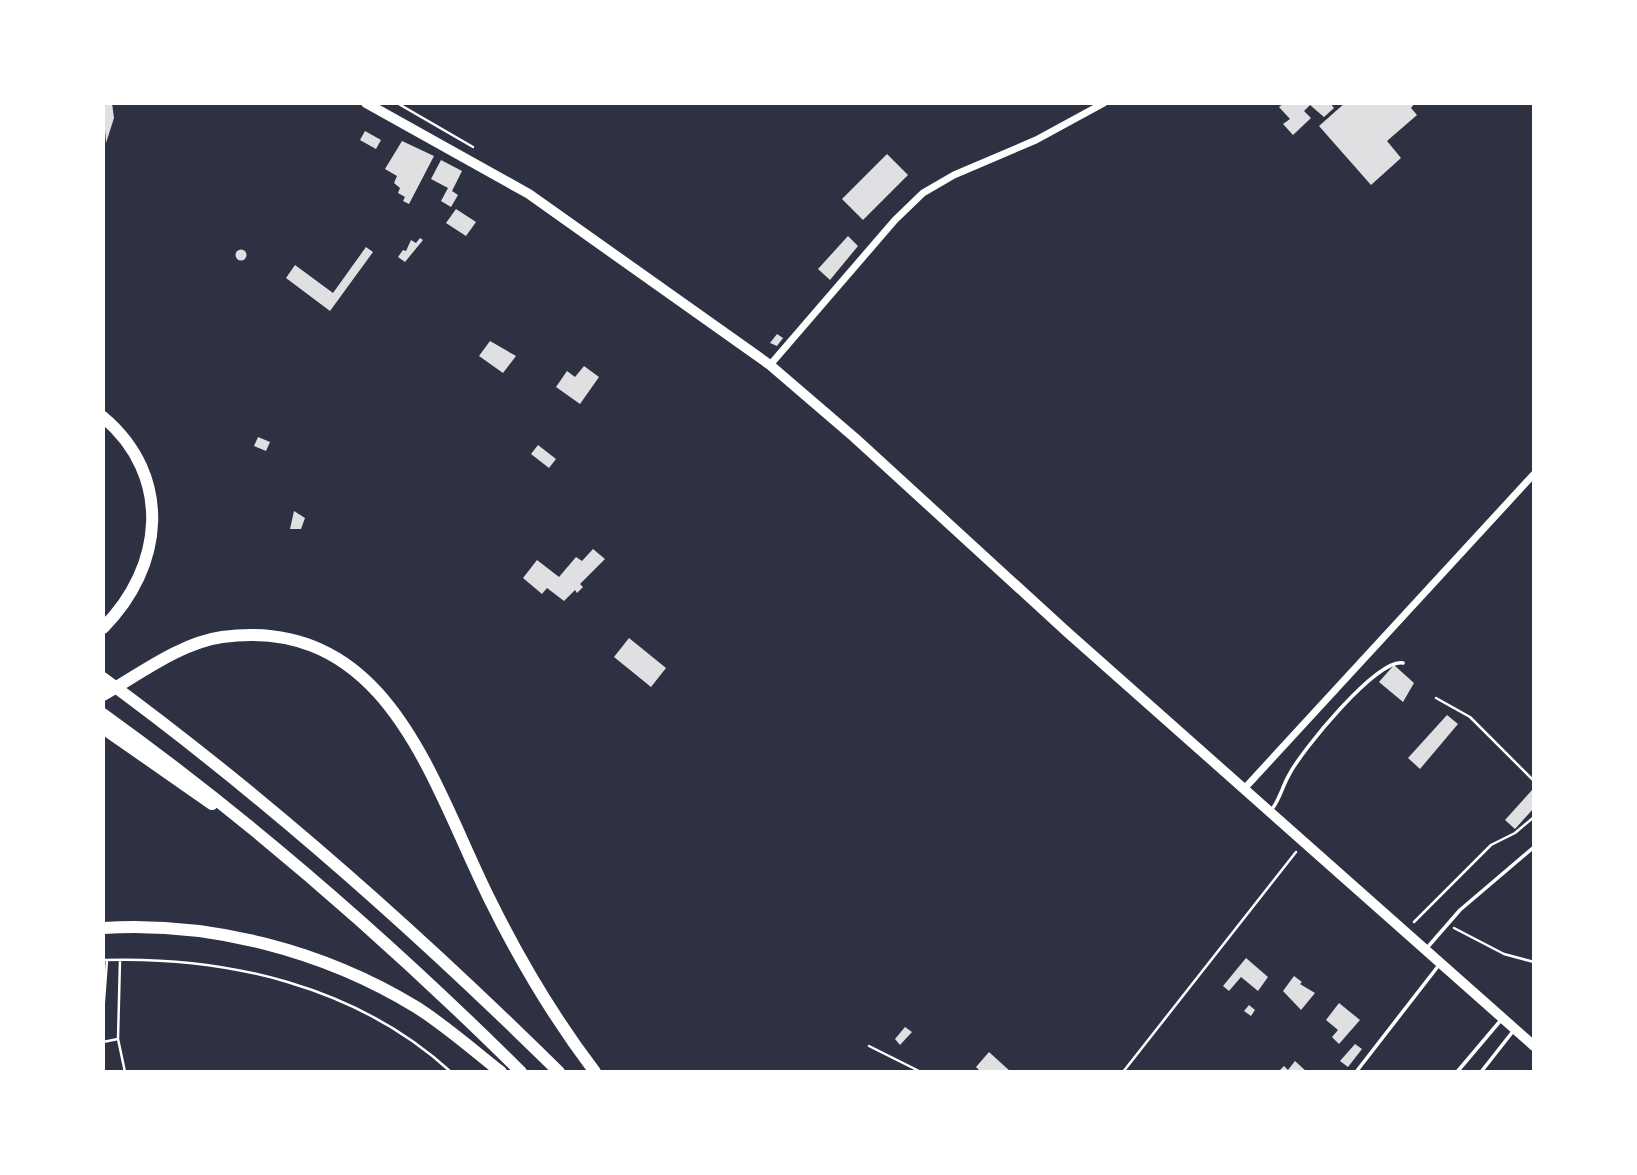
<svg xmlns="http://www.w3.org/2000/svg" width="1637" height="1175" font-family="Raleway,sans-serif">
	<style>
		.building { fill: #e0e0e3 }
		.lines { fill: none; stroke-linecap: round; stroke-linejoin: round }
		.path { stroke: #fff; stroke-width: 2.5 }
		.service { stroke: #fff; stroke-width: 3.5 }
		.minor { stroke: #fff; stroke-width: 7 }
		.secondary { stroke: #fff; stroke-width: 10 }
		.trunk { stroke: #fff; stroke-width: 12 }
	</style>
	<rect width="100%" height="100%" fill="#2d3142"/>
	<path class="building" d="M103,103H112L114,118L106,143Z
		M1284,103H1330L1334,108L1324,117L1310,105L1304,111L1311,118L1293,135L1283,124L1290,119L1279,107Z
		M1345,103H1415L1411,108L1417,115L1387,141L1401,158L1371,185L1319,126Z
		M365,131L381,140L376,149L360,140Z
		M402,141L434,156L409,204L403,201L405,197L398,193L400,188L394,183L397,176L385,169Z
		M887,154L908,175L863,220L842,199Z
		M441,160L462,171L452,191L458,195L451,207L441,201L448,188L431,179Z
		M456,209L476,222L466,236L446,223Z
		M848,236L858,246L830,280L818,269Z
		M420,238L423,240L405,262L398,257L403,250L406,251L411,240L416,243Z
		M366,247L373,252L330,311L286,278L295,265L333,293Z
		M235.5 255a5.5 5.5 0 1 1 11 0a5.5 5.5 0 1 1-11 0Z
		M777,334L783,338L777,346L770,343Z
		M490,341L516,356L503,373L479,356Z
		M584,366L599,377L580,404L556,387L567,371L575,377Z
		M258,437L270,442L266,451L254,446Z
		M538,445L556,459L549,468L531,454Z
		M294,511L305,518L301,529H290Z
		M593,549L605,559L580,584L583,587L577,593L575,590L564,601L547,588L542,594L523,578L537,560L559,577L576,557L582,561Z
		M629,638L666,668L651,687L614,657Z
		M1394,665L1414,683L1403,702L1379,682Z
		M1447,715L1458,724L1420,769L1408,758Z
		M1532,790L1534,808L1515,829L1505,820Z
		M1246,958L1268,977L1258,991L1241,977L1229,991L1223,986Z
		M1294,976L1302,982L1300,984L1315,993L1301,1010L1283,991Z
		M1339,1003L1360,1020L1339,1044L1332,1037L1338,1030L1326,1020Z
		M1249,1005L1255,1010L1251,1016L1244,1011Z
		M905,1027L912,1032L900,1045L895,1039Z
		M1355,1044L1362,1049L1348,1067L1340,1061Z
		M989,1052L1011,1072H981L976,1067Z
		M1295,1061L1307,1072H1278L1284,1066L1288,1070Z"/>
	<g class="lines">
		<path class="path" d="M397,103L473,147
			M1436,698L1470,717L1534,781
			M1414,922L1491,845L1515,833L1534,817
			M1454,928L1504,954L1534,962
			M103,960C227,956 357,986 451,1072
			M120,960L118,1039L125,1072
			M103,1014L107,960
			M103,1042L118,1039
			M869,1046L921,1072
			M103,1067L104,1071
			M1123,1072L1296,852"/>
		<path class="service" d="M1272,809C1280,799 1282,787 1289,775C1301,751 1378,657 1403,663
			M1426,949L1460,910L1534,847
			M1356,1072L1439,965
			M1457,1072L1501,1020
			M1481,1072L1514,1030"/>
		<path class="minor" d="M770,365L895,220L923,193L954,175L1036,140L1104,103
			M1244,789L1534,474"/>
		<path class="secondary" d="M366,103L529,194L770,365L855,438L1067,632L1534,1046"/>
		<path class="trunk" d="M103,417C173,476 164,567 103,628
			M103,678C267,798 415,930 559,1072
			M103,695C140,674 180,643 222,637C389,614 432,784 490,900C520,961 554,1018 595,1072
			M103,714C253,822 390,942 521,1072
			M103,728L212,804
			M103,928C211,921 324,951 416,1007C446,1026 473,1050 501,1072"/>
	</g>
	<rect width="1637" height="1175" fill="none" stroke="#ffffff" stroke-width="210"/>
</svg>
